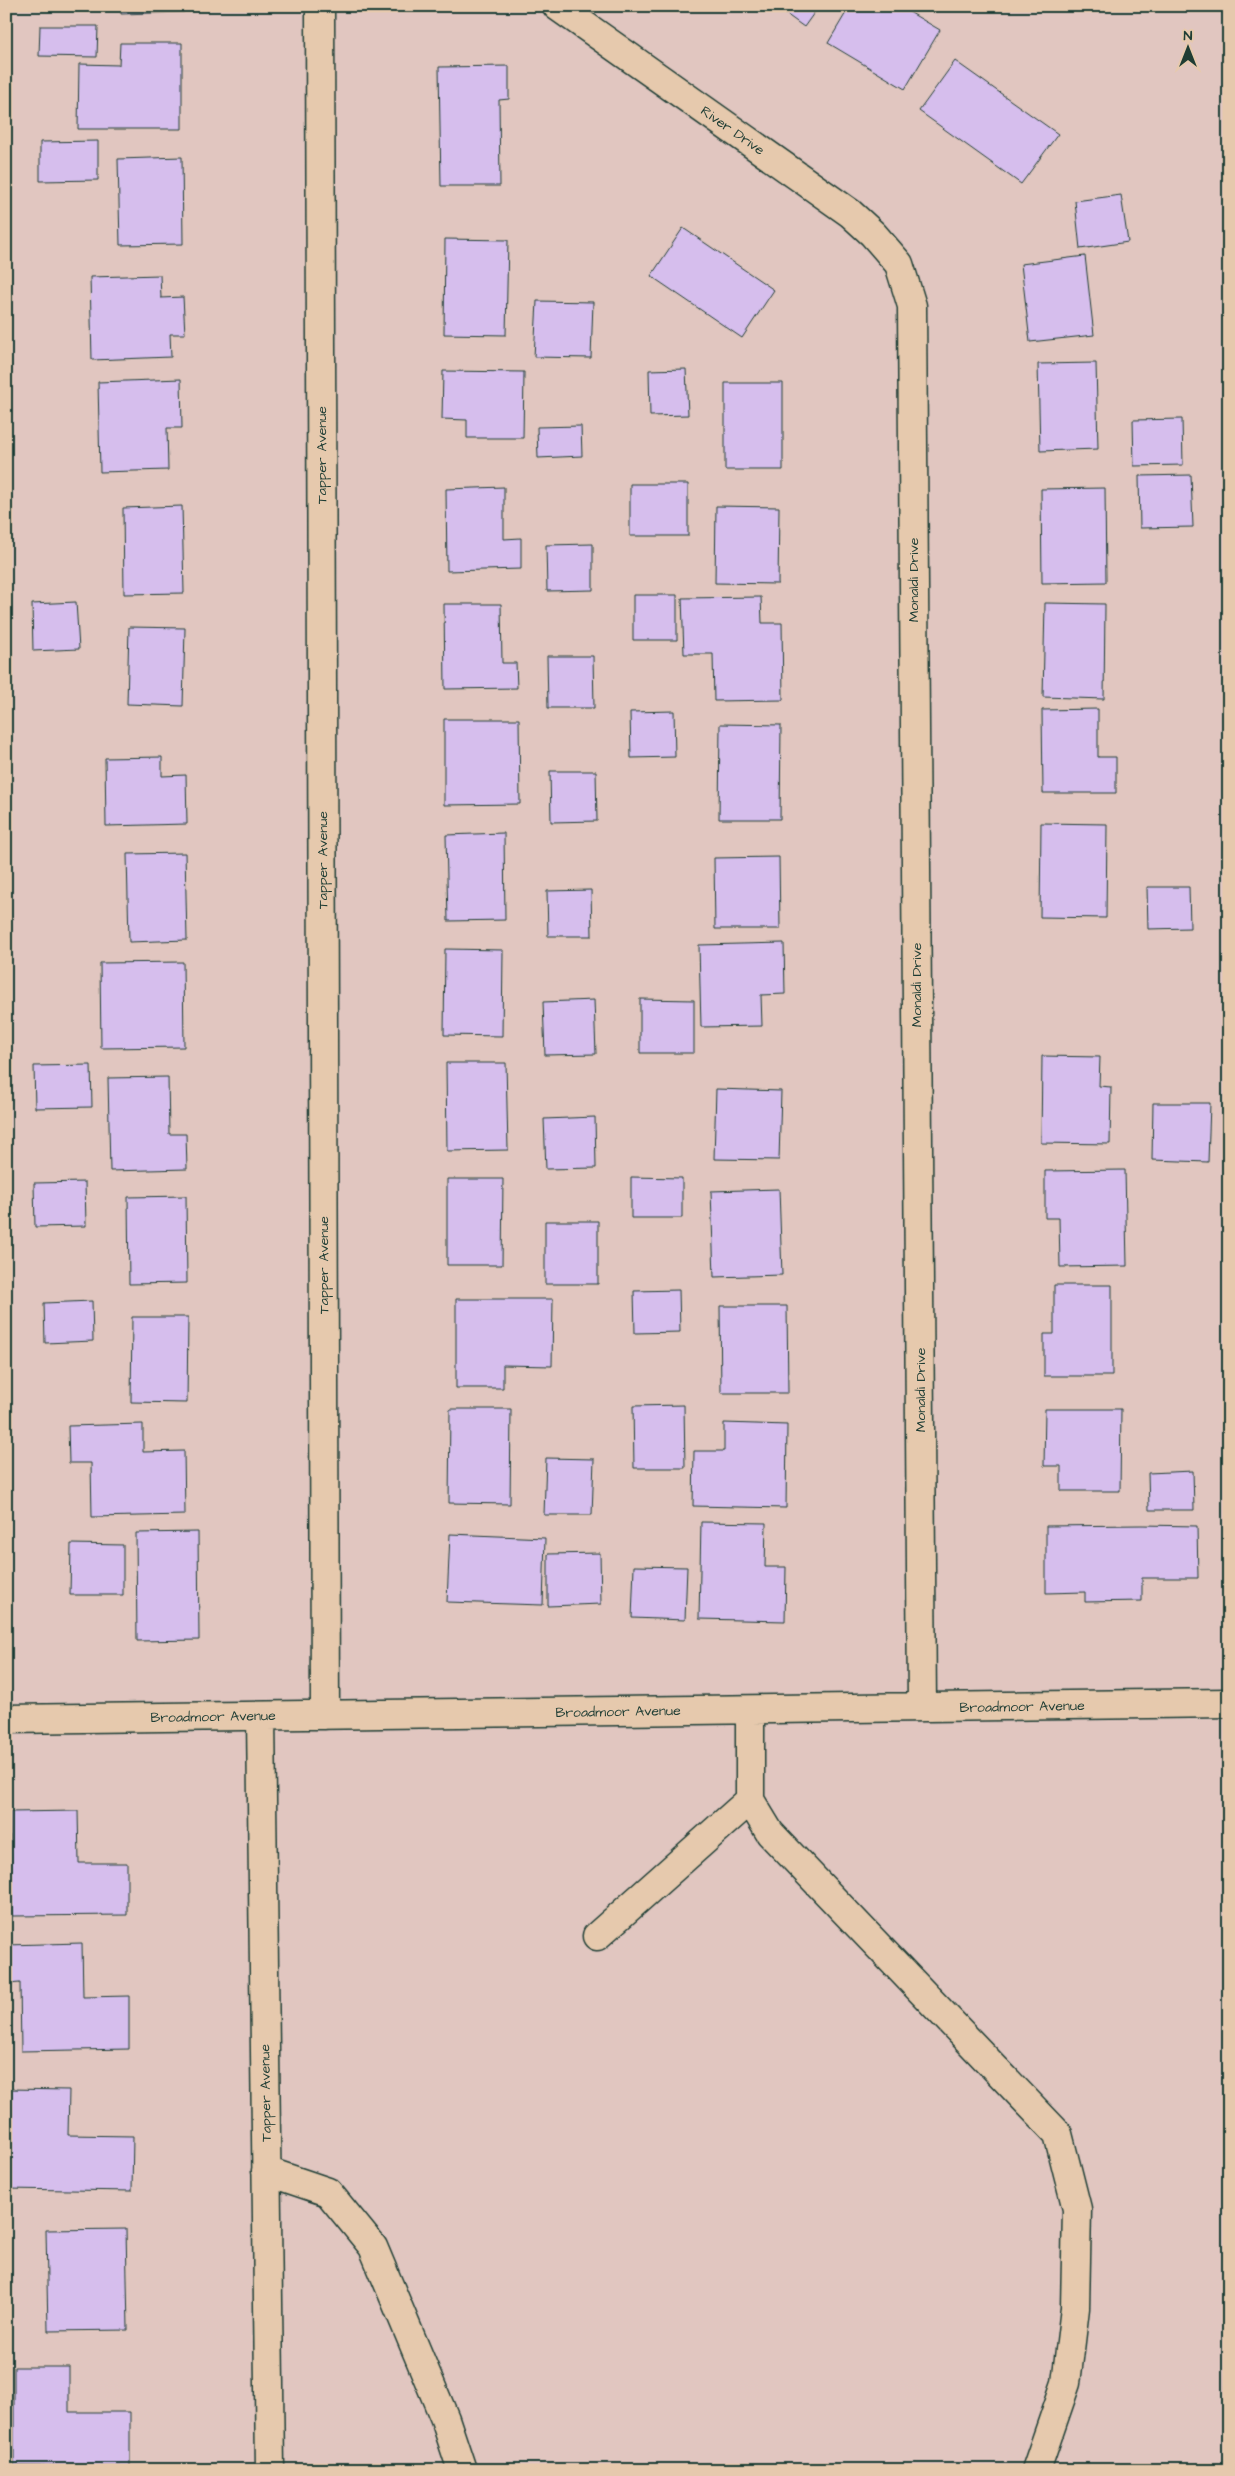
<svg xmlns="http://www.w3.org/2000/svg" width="1235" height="2476" font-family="'Architects Daughter',sans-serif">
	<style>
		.building { fill: #d6beed; stroke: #1f3d34 }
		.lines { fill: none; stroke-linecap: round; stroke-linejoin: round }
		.minor-casing { stroke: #1f3d34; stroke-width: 31 }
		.minor { stroke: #e6c9ad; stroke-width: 28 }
		.labels { text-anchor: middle; stroke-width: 4; stroke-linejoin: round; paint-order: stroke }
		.street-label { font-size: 14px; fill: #1f3d34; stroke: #e6c9ad }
	</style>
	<rect width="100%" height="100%" fill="#e1c6c0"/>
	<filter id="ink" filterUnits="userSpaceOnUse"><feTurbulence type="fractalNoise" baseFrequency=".02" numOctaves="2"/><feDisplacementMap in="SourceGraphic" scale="10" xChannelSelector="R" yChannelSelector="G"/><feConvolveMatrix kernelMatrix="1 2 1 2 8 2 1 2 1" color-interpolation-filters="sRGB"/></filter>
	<g filter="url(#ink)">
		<path class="building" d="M121,6H184V12L121,14Z
			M775,6H819L804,27Z
			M850,6H899L940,30L905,89L828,43Z
			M40,26H98L97,57L39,56Z
			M120,43H182V129H78L79,64L119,65Z
			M955,61L1058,134L1021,184L919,111Z
			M509,66V99L499,100L500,186H441L439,67Z
			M98,141V180L40,181V142Z
			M182,157L183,244L120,245L118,159Z
			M1121,195L1128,242L1080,249L1075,201Z
			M683,228L774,290L742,338L651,276Z
			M445,239L508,240L506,335L444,334Z
			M1085,256L1094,335L1030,342L1021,264Z
			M160,275L161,298L183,297L185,334H170L171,357L92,360L90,277Z
			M537,301L593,302L591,358L534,357Z
			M1096,363L1098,449L1040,451L1038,364Z
			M686,369L688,415L650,416L649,370Z
			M443,371L524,372L523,438H467V420L442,419Z
			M181,379L182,428H167L168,470L100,472L98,382Z
			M725,383H783V470H725Z
			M1182,419L1183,465L1134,466L1133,420Z
			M581,426L582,456L538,458L537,427Z
			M1191,475L1193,527L1140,528L1139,476Z
			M630,484H688V536H630Z
			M504,487V539L521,538V569L447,571L446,489Z
			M1105,488L1106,582L1042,583L1041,489Z
			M182,506L184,593L124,594L123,508Z
			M716,506L779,507L778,584L715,583Z
			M593,544V590L547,591L546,545Z
			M633,595H677V640H633Z
			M761,597L762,623H782L783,700L714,701L713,654H684L682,598Z
			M76,602L79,649L33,651L32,604Z
			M1045,603L1105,604L1104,699L1043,697Z
			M444,604H501L502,663H516L517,688L445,689Z
			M129,627L185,628L183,706L127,704Z
			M547,656H593L594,708H548Z
			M1098,709V757H1116V793H1043L1042,710Z
			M674,711L675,757L631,758L630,712Z
			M444,719H519L520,804L444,805Z
			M720,724L781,725L780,819H719Z
			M162,757V776L186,775L187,824L106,826L105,758Z
			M550,771H596L597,821L551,822Z
			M1041,823L1107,824L1106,918L1040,917Z
			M504,833L505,920L448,921L446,835Z
			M185,853L187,940L129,942L127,854Z
			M779,857L780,929H715L714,858Z
			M1147,887H1189L1190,928L1148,929Z
			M591,890L592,936H548L547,891Z
			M784,943L785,994L761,995L762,1026L701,1027L699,945Z
			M445,949L503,950L502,1036L444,1035Z
			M183,962L184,1047L101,1048L100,963Z
			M640,999L694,1000V1053H640Z
			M594,1000L596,1054L545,1055L543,1002Z
			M1042,1056L1100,1057L1099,1086L1111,1087L1110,1144L1041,1143Z
			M446,1063H506L508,1150L447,1151Z
			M91,1065L92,1107L35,1108L34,1066Z
			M168,1077L169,1134H186L187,1169L110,1171L108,1078Z
			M716,1089L781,1091L779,1160L714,1159Z
			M1153,1103H1210L1208,1162L1152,1160Z
			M595,1117L596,1168L546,1169L544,1119Z
			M1125,1170L1127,1266L1060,1267L1059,1218H1045V1171Z
			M631,1177L682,1178V1218H631Z
			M447,1179H503L502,1265H447Z
			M85,1182L86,1226L35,1227L34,1183Z
			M779,1189L782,1275L714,1277L711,1191Z
			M186,1196L187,1283L129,1284L128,1197Z
			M545,1221H598V1284H545Z
			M1054,1285H1112V1376H1044V1334H1054Z
			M679,1290L680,1332L635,1333L634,1291Z
			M456,1299H553L552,1366L503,1365V1388H456Z
			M92,1301L93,1341L45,1343L44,1303Z
			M720,1306H787L788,1393H721Z
			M132,1317H188L187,1403L131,1402Z
			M684,1405L685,1468H634L633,1406Z
			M450,1409H511L510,1504L449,1503Z
			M1045,1409H1121L1120,1491H1061V1466H1044Z
			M724,1423L787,1425L786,1508L693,1506L694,1451H724Z
			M143,1424V1452L184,1451L185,1515L92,1517L91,1463H69L68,1426Z
			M546,1458L594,1459L592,1515H544Z
			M1193,1471L1194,1510H1149L1148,1473Z
			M701,1522L766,1523L765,1567H786L785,1621L699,1619Z
			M1142,1525L1197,1526L1198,1578H1142V1601L1085,1602V1592L1046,1593V1526Z
			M198,1532L199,1640L137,1641L136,1533Z
			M450,1534L545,1538L543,1605L447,1602Z
			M71,1544L123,1545V1595H70Z
			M600,1553L601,1604L548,1606V1554Z
			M634,1566L687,1567L685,1620L632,1618Z
			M78,1811L79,1863H127V1915L12,1916L10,1812Z
			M82,1943L83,1997L129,1996V2049L21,2051L20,1983L6,1984V1945Z
			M8,2089L69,2090L68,2135L133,2136L132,2191L7,2189Z
			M126,2229L128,2330L48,2331L46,2230Z
			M1227,2337H1229V2390H1226Z
			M14,2367H69V2412H130V2467L14,2466Z"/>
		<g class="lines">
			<defs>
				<path id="minor" d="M320,6L325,1715
					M557,6L850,213L873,234L899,264L912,306L922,1707
					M750,1710V1800L770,1833L1058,2134L1077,2209L1075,2308L1066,2383L1036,2470
					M261,1716L270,2470
					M6,1719L1229,1703
					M597,1936L750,1800
					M266,2171L328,2192L373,2247L445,2419L462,2470"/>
			</defs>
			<use href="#minor" class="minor-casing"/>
			<use href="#minor" class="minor"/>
		</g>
	</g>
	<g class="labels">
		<g class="street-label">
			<text transform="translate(733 130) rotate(35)" y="5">River Drive</text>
			<text transform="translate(321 455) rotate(-90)" y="5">Tapper Avenue</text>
			<text transform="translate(913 580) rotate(-90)" y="5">Monaldi Drive</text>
			<text transform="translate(322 860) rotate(-90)" y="5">Tapper Avenue</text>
			<text transform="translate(916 985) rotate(-90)" y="5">Monaldi Drive</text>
			<text transform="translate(323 1265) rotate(-90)" y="5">Tapper Avenue</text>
			<text transform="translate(920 1390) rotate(-90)" y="5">Monaldi Drive</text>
			<text transform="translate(1022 1706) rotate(-1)" y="5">Broadmoor Avenue</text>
			<text transform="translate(618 1711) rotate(-1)" y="5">Broadmoor Avenue</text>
			<text transform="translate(213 1716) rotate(-1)" y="5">Broadmoor Avenue</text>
			<text transform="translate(265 2093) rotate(-91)" y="5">Tapper Avenue</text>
		</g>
	</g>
	<rect width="1235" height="2476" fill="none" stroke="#e6c9ad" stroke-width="25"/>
	<rect x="12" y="12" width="1210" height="2451" fill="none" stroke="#1f3d34" stroke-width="2" filter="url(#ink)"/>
	<g transform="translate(1188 48)" stroke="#e6c9ad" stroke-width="4" paint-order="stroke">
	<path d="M0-4L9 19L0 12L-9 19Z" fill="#1f3d34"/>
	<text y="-8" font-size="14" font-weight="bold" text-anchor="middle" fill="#1f3d34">N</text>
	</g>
</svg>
